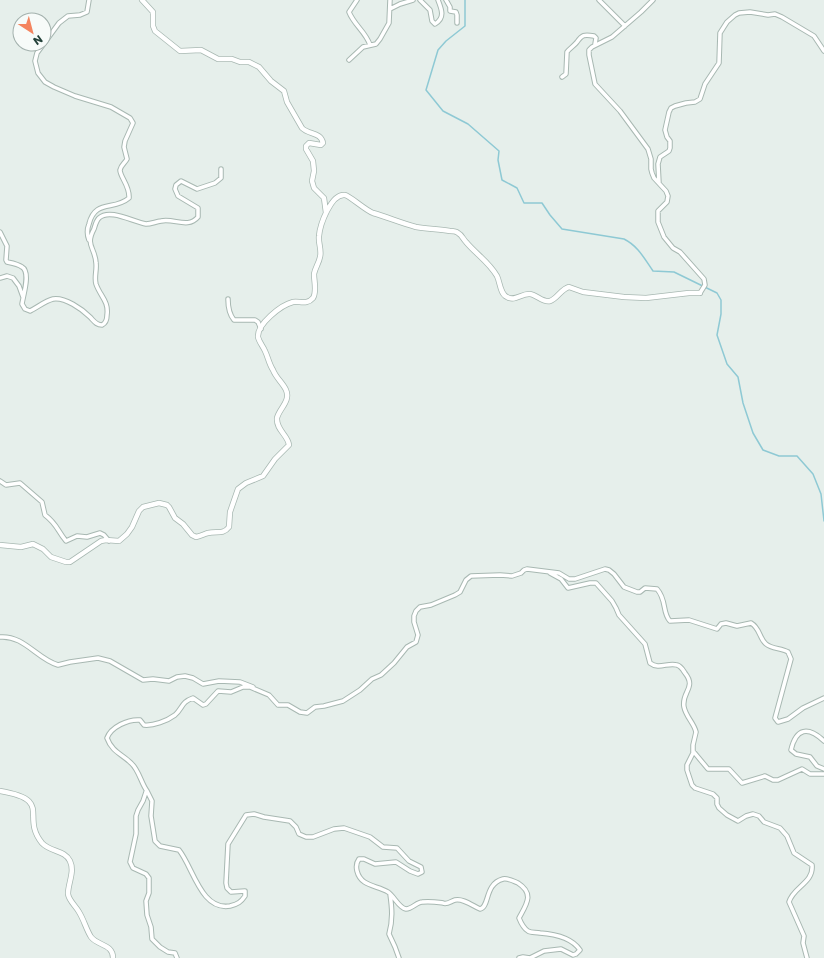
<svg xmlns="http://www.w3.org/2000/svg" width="824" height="958" font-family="Poppins,sans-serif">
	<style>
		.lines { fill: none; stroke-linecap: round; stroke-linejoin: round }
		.stream { stroke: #8ec9d4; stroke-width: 1.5 }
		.minor-casing { stroke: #a8b8b2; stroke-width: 5.5 }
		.tertiary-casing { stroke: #a8b8b2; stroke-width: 6 }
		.minor { stroke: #fff; stroke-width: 3.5 }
		.tertiary { stroke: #fff; stroke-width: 4.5 }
	</style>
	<rect width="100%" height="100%" fill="#e6efeb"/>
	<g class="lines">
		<path class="stream" d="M465,0V26L446,41L438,50L426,90L443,111L468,124L499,151L498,160L502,180L517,188L524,203H542L550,215L562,229L624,239C638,246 644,258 653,271L674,272L717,293L721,300V314L717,335L727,364L738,377L743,403L753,433L763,450L779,456H797L813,474L821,494L824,521"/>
		<defs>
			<path id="minor" d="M357,0L349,12C354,25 366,32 370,45
				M420,0L430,10L432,21L435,24C445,18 442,10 438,0
				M446,0L450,7V11L456,12L457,15V23
				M599,0L625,26
				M653,0L641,12L612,37L592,47L589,50V55L595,84L620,111L648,149L651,159V169L652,173L654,178L666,191L668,196L667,202L658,211V222L664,237L673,248L680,252L704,279L705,285L700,293
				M390,9L400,4L413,0
				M349,60L363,47L376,44L380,39L389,23L390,0
				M562,77L566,74L567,52C570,48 574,46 577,42C582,35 584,34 594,36L596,38L595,44
				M659,183L658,164L660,157L669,151L670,148V141L667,137L665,130L669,112L671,108L675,106L686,103L695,102L700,99L705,84L719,63L720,33L727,22L735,15L739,13L750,12L768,15L775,14L782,17L814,36L824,51
				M0,232L7,246L6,260L7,262C12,263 18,264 22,267C31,272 23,296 22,304L25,309L30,311C38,307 45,301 53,299C65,297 82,309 90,317C94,321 96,325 102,325C106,323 107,320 107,315C109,301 100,296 96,284C94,277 97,270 96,263C95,247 85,246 94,229C95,226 96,221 99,218C110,208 133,222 146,224C151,224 155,222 161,221C174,218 188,229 198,217V208L178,196L175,189L176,185L181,181L197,189L215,183L221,178V169
				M89,240C87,235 87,229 89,224C95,199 114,211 129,198C130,186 120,177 120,170C121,165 125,163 127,159L124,147L125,141L133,123L130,118L111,107L75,96L54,87L45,82L38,73L35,61L37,53L59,23L68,16L80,15L87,12L89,0
				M0,278L7,276L13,278L19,286L23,297
				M228,299C228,307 229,314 234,320H255L258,322L261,329
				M0,481L6,485L20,483L42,502L45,515C57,524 57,530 66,541L77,536L87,537L100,533L104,535L109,541
				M550,573L561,579L568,588L590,583H596L612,601L616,608L619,615L645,644L650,663C659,670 668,662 677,665C681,666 683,670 685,673C697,688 681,692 684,707C686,717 694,723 696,732L693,745V753L687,765V770L692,785L695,788L713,794L717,798V804L719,808L727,815L738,821L746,816L753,814L759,816L764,822L780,828L787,836L794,853L812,865C814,883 793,887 789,902L804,936L803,943L807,958
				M0,637C24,635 37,659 58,665L70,662L98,658L110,661L143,680L153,679L169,681L177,677L185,676L193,678L203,684L219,681L240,682L253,687
				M824,741C808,726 796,728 791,750L796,754L810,757L817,766L824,769
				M693,751L708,769H729L742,783L765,776L773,780H778L802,769L810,774H824
				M147,791C141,783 139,770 131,763C122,754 112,752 107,738C111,727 128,719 140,720L144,725C153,726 167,721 175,715C183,708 181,702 193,698L203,705L206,704L218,691L231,692L243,687H250L269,695L278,705H288L300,712L307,713L315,707L324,706L343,701L360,690L372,679L381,675L394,663L407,647L416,642L418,635L414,622V616L416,611L420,607L431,605L455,595L460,592L466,580L471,576L500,575L512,576L521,573L524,570L527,569L559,573L569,579H575L605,569L609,570L614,574L624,587L637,592H640L645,588L657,589C667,600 662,613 670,621L689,620L717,629L721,624L726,623L737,626L751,623C760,628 759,638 766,644C772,649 781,648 788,652L791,659L775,718L778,722L788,719L803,708L824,698
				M390,894C392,908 393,919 389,934L395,947L399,958
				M177,958L175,953L168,952L160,947L152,939L151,927L147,915L146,901L149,893V878L146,874L133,868L130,862L136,834V816L138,810L143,801L146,792L147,791L152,801L151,816L155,841L160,846L179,850C193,867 201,911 230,906C238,904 241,902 245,896V891L231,892L227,888L226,883L228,844L246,815L254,814L264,817L290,821L296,827L299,834L306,837H313L334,829L344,828L370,837L383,847L397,848L409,861L421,867L422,872L418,874L410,871L396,862L375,864L364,859H359C356,863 356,867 357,871C361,887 377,885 388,892C394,896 399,908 406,909C412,909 417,902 422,902C430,901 436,902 443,903C447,905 451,901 455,900C463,898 473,906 480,909C490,907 484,884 503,879C508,878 513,881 518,883C535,894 526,905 519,918C521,923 523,928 528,931C531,933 536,932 540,933C554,934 572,938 580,950L576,954L573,955L561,949L544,951L530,958L523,957L519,958"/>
			<path id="tertiary" d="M142,0L153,12V26L155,31L180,51L201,50L218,59H232L240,62H249L259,67L271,81L284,91L287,102L302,128C309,135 321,132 323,143L321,145L309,143L306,146V149L313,161L314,171L312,181L314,188L324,198L326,213
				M0,545L21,547L33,544L43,549L51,557L66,562H70L101,541L106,540L119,541L127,534L132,527L139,511L143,507L159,503L167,505L169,507L175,518L183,524L192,535L196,537C201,536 204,534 208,533C217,531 223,535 229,527L230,512L238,489L246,483L263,476L275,459L289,445C288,435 276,430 277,418C279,409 291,401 286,390C283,383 276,378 273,370C269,364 268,357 265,351C263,346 259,342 258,337C257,324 281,305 293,302C300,301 307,305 313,298C317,292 314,281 314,274C315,268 319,263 320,257C322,250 318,243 319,236C320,225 331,193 345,195C350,196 365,210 373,213C387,217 401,223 416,227C427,229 439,229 450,231C453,231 456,231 458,233C462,235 463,239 466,242C476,254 489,262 497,276C500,282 500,294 507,297C515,302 522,293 530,294C537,295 543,303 550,301C557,299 561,289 569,287L583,292L624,297L646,298L689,293H700
				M0,791C54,800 20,816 42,843C50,852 65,850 70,861C75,872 68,883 68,894C69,901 76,906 79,912C84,920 86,929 91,937C98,946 113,944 113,958"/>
		</defs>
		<use href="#minor" class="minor-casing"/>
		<use href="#tertiary" class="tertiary-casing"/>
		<use href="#minor" class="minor"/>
		<use href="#tertiary" class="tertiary"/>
	</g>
	<g transform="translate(32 32) rotate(144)"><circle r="19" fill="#f7fbf9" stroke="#a3b1ad"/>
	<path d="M0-3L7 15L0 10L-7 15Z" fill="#f4845f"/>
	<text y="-6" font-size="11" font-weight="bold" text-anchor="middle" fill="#24423a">N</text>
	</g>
</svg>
